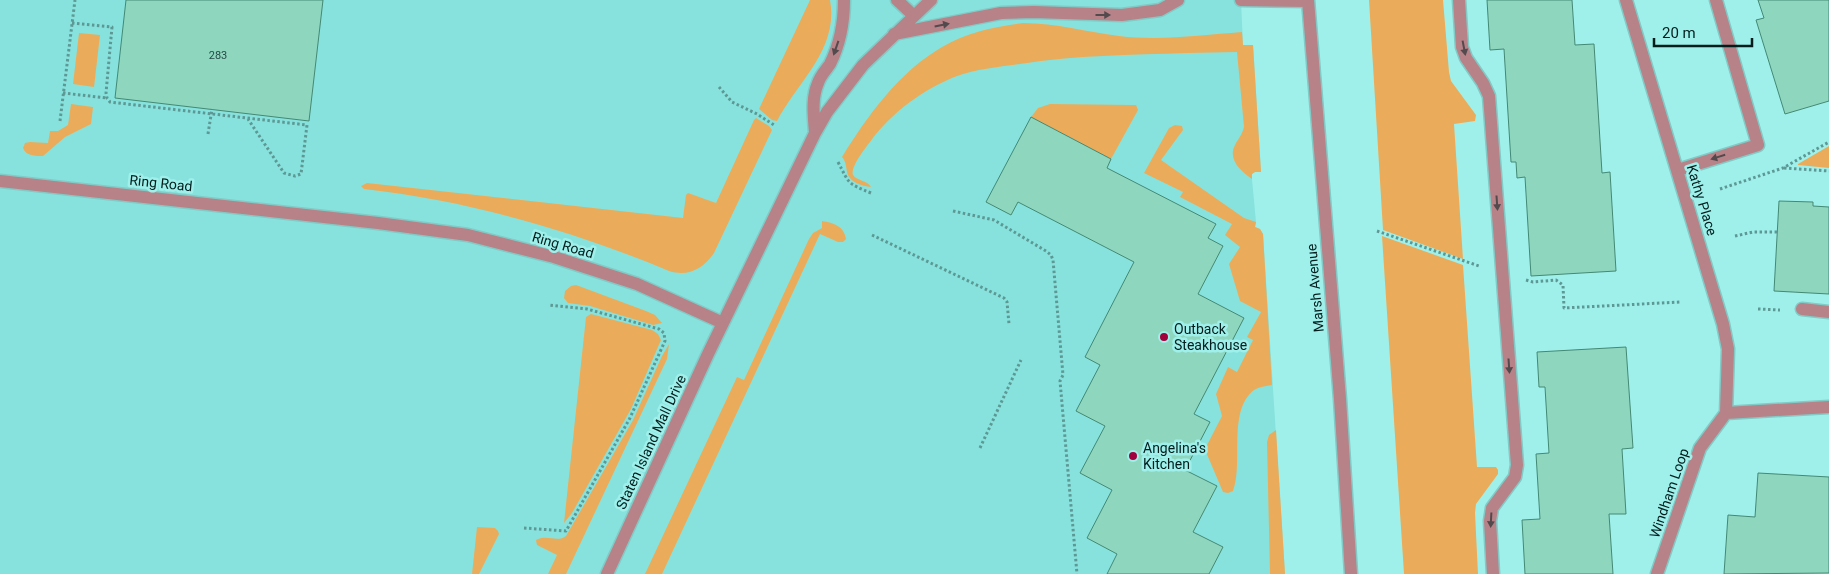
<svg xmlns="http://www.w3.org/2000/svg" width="1829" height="574" font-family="Roboto,sans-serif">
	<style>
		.built { fill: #87e2dd }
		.green { fill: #eaac5a }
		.building { fill: #8fd6bf; stroke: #438974 }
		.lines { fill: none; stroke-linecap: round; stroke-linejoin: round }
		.minor-casing { stroke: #82cac6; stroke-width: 15 }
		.path { stroke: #5d9895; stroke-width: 3; stroke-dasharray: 2.5 2.5; stroke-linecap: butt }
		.minor { stroke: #b78288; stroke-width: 12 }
		.oneway { fill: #524a4d }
		.poi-dot { fill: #a1023b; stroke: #9ff0eb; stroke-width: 2 }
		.labels { text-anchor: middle; stroke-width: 5; stroke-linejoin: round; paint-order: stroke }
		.number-label { font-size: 11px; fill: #244b45 }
		.street-label { font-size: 14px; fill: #001d1c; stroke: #9ff0eb }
		.poi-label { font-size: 14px; fill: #001d1c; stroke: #9ff0eb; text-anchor: start }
	</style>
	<rect width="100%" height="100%" fill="#9ff0eb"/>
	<path class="built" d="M0,0H1241L1243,45H1253L1261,172H1255L1252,174V179L1256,222L1255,227L1260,229L1263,234L1285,574H0Z"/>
	<path class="green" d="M810,0H830C839,49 798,81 777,121L772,120L759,109Z
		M1369,0H1443L1449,72L1451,81L1476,115L1475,121L1454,124L1463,259L1383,230Z
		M1023,23C1056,23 1087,32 1119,36C1160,41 1202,35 1242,32L1243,45H1253L1261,172H1255L1252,174V179C1242,172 1227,160 1235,145C1238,139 1242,135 1244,127L1237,52C1220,52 1204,53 1187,53C1131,55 1076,55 1020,64C999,67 976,69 957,76C923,89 891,113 870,142C865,148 850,168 853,175C857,181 867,180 871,187C862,186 849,182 847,172C846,166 846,162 842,157C868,115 899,72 942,47C967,32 995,27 1023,23Z
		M79,33L100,35L94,87L73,84Z
		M71,104L93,107L91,124L65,137L43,156C35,156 26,156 23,148L25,143L30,142L48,143L50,131H58L68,125Z
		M1050,104L1134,105H1136L1138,110L1111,159L1031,117L1038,108Z
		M756,118L769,126L772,130L714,253C703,269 688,277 669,271C574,231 466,200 364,189L361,186L367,183L683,218L686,195L688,193L716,203L754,120Z
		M1175,125L1182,126L1183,130L1161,160L1244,218L1256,222L1255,227L1260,229L1263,234L1272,385C1266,386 1259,387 1254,390C1227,411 1244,464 1233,491L1228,493L1223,492L1206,452V447L1222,416L1216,394L1228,367L1237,372L1253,340L1247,337L1261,312L1240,301L1229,264L1240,247L1225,235L1232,224L1180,197L1183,192L1144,173L1169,128Z
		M1829,146V168L1798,165V164Z
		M822,221C834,223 844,226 846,239L843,242H838L820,234L662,574H645L737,377L744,380L809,239L813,233L822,228Z
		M1382,236L1463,265L1477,467H1496L1498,470V474L1476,504L1475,513L1478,574H1404Z
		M576,285L646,311L655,315L662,323L653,325L590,306L568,303L564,298L565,291L571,286Z
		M591,314L652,330L658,334L661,340L631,409L572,513L564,523L586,317Z
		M669,344L667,359L566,574H548L557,555L537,545L536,540C546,534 558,543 566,536L633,420L662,356Z
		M1276,430L1285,574H1270L1267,442L1269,435Z
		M477,527L495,528L498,531L499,534L479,574H472Z"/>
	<path class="building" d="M126,0H323L309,121L115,98Z
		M1487,0H1572L1575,45L1594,44L1602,173L1610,172L1616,271L1531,276L1525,177L1517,178L1516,162H1511L1504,49L1490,50Z
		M1758,0H1829V101L1785,114L1756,20L1764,18Z
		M1031,117L1111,159L1107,168L1216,224L1208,238L1223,246L1198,294L1244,318L1194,414L1210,422L1185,470L1217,486L1193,532L1223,547L1209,574H1107L1117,554L1087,538L1112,490L1080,473L1105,426L1076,411L1100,365L1085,357L1134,262L1018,202L1011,215L986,202Z
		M1779,201L1813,202V206L1829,207V294L1774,291Z
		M1626,347L1633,448L1622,449L1626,514H1609L1613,574H1525L1522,520L1540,519L1536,454L1549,453L1545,387H1539L1537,352Z
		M1758,473L1829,477V573L1724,574L1728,515L1755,517Z"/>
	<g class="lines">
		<defs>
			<path id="minor" d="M897,0L914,16
				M1241,0L1308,1
				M1308,0L1340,399L1351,574
				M1459,0L1462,47L1466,58L1483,83L1489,96L1517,465L1515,477L1492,508L1490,521L1493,574
				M1626,0L1723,324L1728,349L1726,413
				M894,34L1001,13L1034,12L1122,15L1160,10L1178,0
				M815,133C814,117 811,99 818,83C820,76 826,70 830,64C840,44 844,22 844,0
				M1678,170L1758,145L1716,0
				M0,181L378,223L468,235L554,257L637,284L723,323
				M1802,309L1829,312
				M607,574L708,354L815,133L827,112L863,65L931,0
				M1657,574L1700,448L1726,413L1829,407"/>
		</defs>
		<use href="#minor" class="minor-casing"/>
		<path class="path" d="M72,23L112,27L106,93L107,98L110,102L307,125L301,174L295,176L284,173L248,119
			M719,87L732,102L757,114L774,125
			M63,93L107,98
			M60,121L75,0
			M208,134L212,109
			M838,162C850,185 847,183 871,193
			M1784,168L1829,171
			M1720,189L1783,168L1829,142
			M953,211L994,220L1046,251L1051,255L1053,260L1063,375L1060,381L1077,574
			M1377,231L1479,266
			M872,235L1004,298L1007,302L1009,324
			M1735,236L1753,232H1777
			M1526,280L1533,282L1556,280L1563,285L1564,308L1681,302
			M1758,309L1780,310
			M980,448L1021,360
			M524,528L566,531L630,418L665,341L664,333L659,329L587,309L548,305"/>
		<use href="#minor" class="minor"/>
	</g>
	<defs><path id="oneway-solid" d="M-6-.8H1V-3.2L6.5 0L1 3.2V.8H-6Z" transform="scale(1.25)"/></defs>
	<g class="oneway">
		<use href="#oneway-solid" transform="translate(1103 15)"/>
		<use href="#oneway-solid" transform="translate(942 25) rotate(-11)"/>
		<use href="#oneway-solid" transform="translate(836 48) rotate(109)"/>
		<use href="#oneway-solid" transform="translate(1464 48) rotate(79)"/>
		<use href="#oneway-solid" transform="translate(1718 157) rotate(163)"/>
		<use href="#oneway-solid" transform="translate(1497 203) rotate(86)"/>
		<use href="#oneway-solid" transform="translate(1509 366) rotate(86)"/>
		<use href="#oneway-solid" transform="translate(1491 520) rotate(93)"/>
	</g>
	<g class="poi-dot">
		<circle cx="1164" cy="337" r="5"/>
		<circle cx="1133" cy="456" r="5"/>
	</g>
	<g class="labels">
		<g class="number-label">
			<text x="218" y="59">283</text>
		</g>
		<g class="street-label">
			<text transform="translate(161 183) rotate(6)" y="5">Ring Road</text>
			<text transform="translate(1702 200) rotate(73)" y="5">Kathy Place</text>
			<text transform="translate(563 245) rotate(16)" y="5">Ring Road</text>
			<text transform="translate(1315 288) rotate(-95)" y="5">Marsh Avenue</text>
			<text transform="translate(651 442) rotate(-65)" y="5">Staten Island Mall Drive</text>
			<text transform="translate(1669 493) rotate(-71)" y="5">Windham Loop</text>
		</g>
		<g class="poi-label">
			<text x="1174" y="334">Outback<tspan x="1174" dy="16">Steakhouse</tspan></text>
			<text x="1143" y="453">Angelina's<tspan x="1143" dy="16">Kitchen</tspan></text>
		</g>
	</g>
	<path d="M1654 38v8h98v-8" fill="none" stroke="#001d1c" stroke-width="2.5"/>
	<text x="1662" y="38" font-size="15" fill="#001d1c" stroke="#9ff0eb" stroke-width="4" paint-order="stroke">20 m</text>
</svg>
